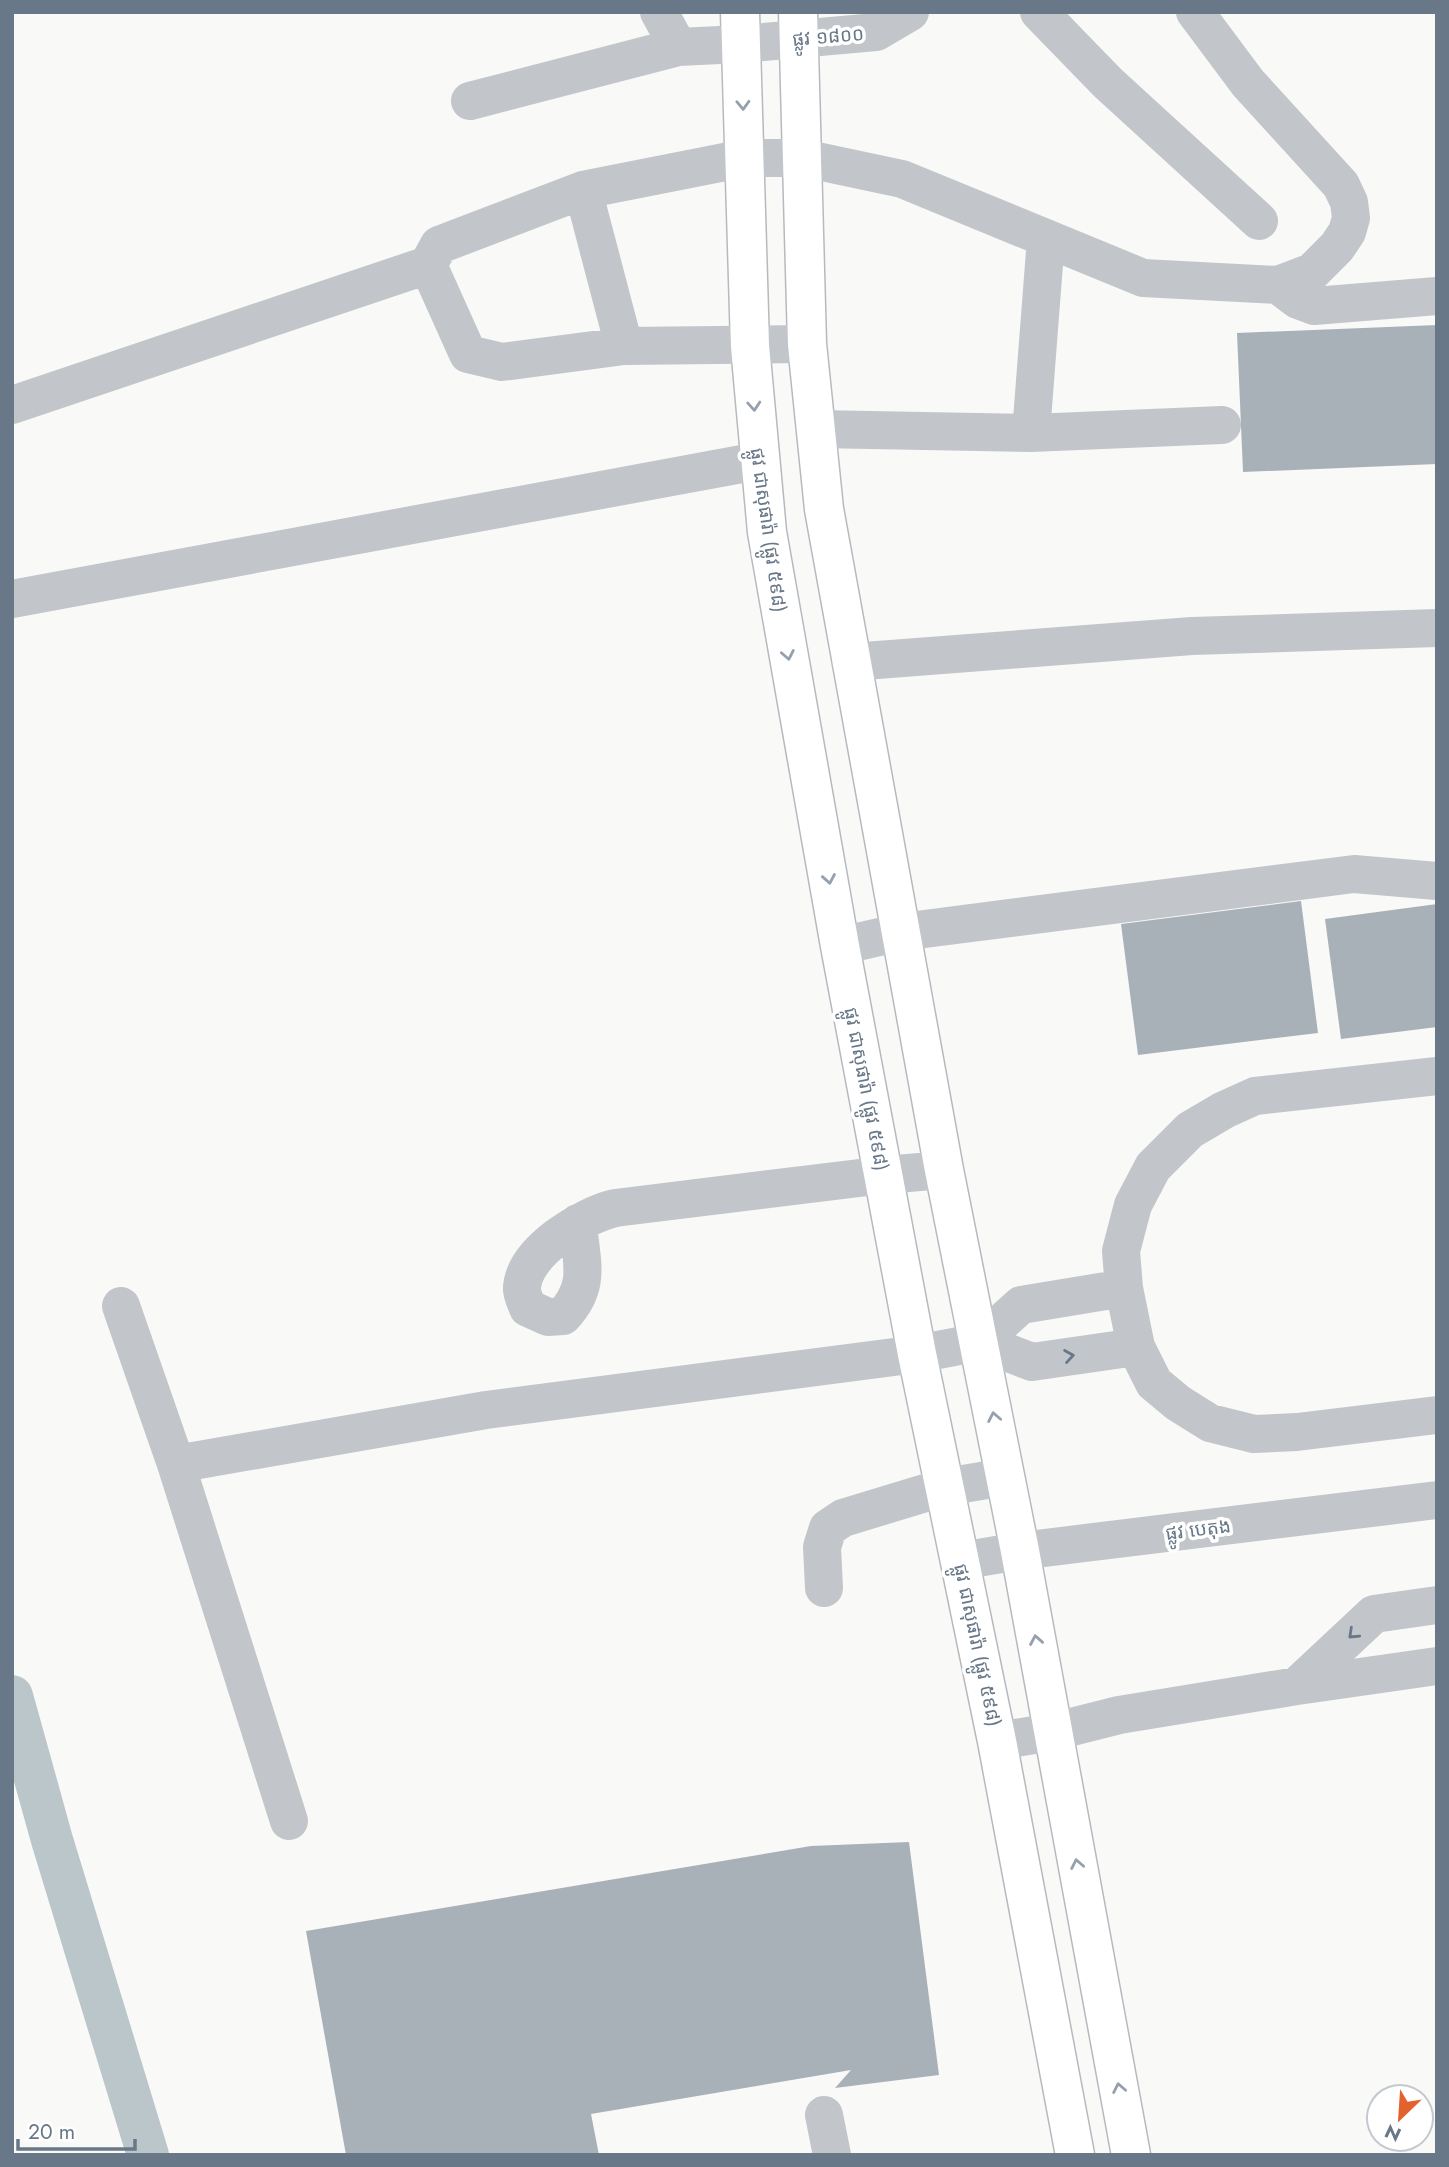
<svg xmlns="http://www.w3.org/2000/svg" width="1449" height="2167" font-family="Jost,'Noto Sans Khmer',sans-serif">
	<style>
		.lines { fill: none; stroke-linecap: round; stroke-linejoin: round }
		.canal { stroke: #bbc6cb; stroke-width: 42 }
		.building { fill: #a9b1b8 }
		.major-casing { stroke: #b6babf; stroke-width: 41 }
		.minor { stroke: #c2c6cb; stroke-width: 38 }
		.major { stroke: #fff; stroke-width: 38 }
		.oneway { stroke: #95a0ac }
		.oneway2 { stroke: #687888 }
		.labels { text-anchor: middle; stroke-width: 7; stroke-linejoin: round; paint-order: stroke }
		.street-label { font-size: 19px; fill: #687888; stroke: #fff }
	</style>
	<rect width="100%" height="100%" fill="#f9f9f7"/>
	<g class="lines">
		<path class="canal" d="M12,1696L52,1840L148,2155"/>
	</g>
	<path class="building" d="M1437,325V464L1243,472L1237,333Z
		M1301,901L1318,1033L1138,1055L1121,924Z
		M1437,904V1027L1341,1039L1325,919Z
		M909,1842L939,2075L835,2088L851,2070L591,2114L599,2155H346L306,1931L811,1846Z"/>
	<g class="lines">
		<defs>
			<path id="major" d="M740,12L750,346L767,532L840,946L917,1354L997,1741L1075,2155
				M798,12L807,344L824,509L944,1170L1020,1551L1131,2155"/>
		</defs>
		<use href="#major" class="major-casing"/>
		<path class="minor" d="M659,12L678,47L741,44L876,32L910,12
			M1039,12L1108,83L1259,221
			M470,101L678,47
			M583,190L624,346L807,344
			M428,265L468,354L502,362L624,346
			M1278,285L1298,300L1314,306L1437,296
			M12,405L428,265L439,245L583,190L745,158H803L902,179L1143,278L1278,285L1312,272L1337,247L1347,232L1351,218L1349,202L1341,185L1248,83L1195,12
			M816,429L1031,433L1222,425
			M1031,433L1046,238
			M12,599L758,461
			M851,662L1192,636L1437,628
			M840,946L901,932L1354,874L1437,881
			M1437,1076L1255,1096L1224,1110L1190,1130L1153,1167L1133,1205L1121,1251L1124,1288L1136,1347L1154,1383L1178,1403L1210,1423L1254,1434L1297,1432L1437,1415
			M578,1223C581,1262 592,1285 563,1316L548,1317L528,1308C526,1302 521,1294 522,1287C525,1251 582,1216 615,1208L884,1175L944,1170
			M121,1306L176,1464L289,1821
			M980,1342L1021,1305L1124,1288
			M176,1464L486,1410L917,1354L980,1342L1032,1362L1136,1347
			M960,1561L1020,1551L1437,1500
			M824,1588L822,1547L828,1528L843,1518L945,1487L1005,1477
			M1297,1686L1374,1614L1437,1605
			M997,1741L1052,1732L1119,1715L1297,1686L1437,1666
			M824,2115L832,2155"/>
		<use href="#major" class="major"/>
	</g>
	<defs><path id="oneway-chevron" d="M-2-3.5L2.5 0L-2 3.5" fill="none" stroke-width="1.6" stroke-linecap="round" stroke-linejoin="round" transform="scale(1.75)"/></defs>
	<g class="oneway">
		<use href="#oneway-chevron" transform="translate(743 105) rotate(88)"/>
		<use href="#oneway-chevron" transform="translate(754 406) rotate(86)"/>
		<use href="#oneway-chevron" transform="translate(788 655) rotate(79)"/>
		<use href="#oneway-chevron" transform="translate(829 879) rotate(80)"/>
		<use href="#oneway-chevron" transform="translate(994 1417) rotate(-101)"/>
		<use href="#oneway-chevron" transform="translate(1036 1640) rotate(-100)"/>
		<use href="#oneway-chevron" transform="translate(1077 1864) rotate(-101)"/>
		<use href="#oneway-chevron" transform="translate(1119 2088) rotate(-101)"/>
	</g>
	<g class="oneway2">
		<use href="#oneway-chevron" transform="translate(1069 1356) rotate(-9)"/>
		<use href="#oneway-chevron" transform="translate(1353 1634) rotate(137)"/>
	</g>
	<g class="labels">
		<g class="street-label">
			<text transform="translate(828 36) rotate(-5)" y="7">ផ្លូវ ១៨០០</text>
			<text transform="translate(769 530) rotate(82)" y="7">ផ្លូវ ជាសុផារ៉ា (ផ្លូវ ៥៩៨)</text>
			<text transform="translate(867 1089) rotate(79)" y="7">ផ្លូវ ជាសុផារ៉ា (ផ្លូវ ៥៩៨)</text>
			<text transform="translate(1198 1529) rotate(-7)" y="7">ផ្លូវ បេតុង</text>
			<text transform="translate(978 1645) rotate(78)" y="7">ផ្លូវ ជាសុផារ៉ា (ផ្លូវ ៥៩៨)</text>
		</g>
	</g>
	<rect width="1449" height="2167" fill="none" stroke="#687888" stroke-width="28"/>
	<g transform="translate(1400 2118) rotate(205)"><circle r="33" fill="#ffffff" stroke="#c3c9cf" stroke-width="2"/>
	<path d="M0-5L12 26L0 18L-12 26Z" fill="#e3612d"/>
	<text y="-10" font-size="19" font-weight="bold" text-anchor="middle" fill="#687888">N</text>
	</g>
	<path d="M18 2139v10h117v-10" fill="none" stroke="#687888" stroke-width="3.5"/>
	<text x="28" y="2139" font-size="21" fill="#687888" stroke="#ffffff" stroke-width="5" paint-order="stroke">20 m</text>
</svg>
